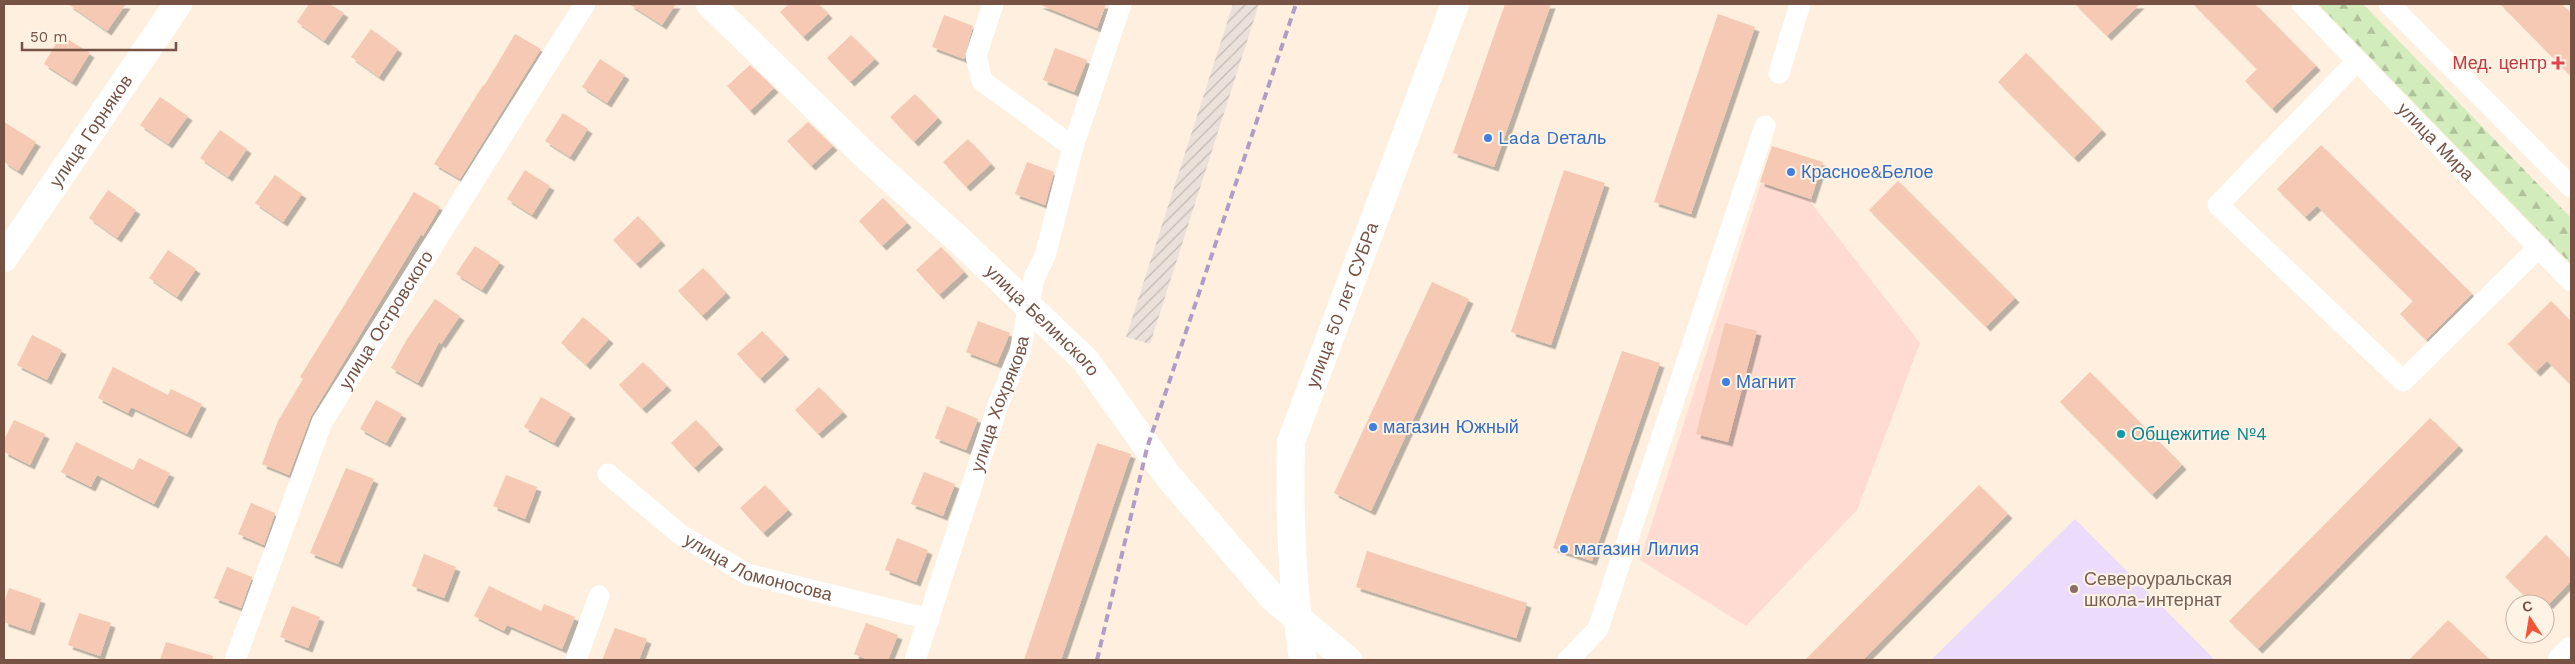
<svg xmlns="http://www.w3.org/2000/svg" width="2575" height="664" font-family="'Work Sans',sans-serif">
	<style>
		.commercial { fill: #ffdbd1 }
		.industrial { fill: url(#industrial-furrows) }
		.education { fill: #ecdbfa }
		.forest { fill: url(#forest-firs) }
		.building { fill: #f5c9b3; filter: url(#shadow) }
		.lines { fill: none; stroke-linecap: round; stroke-linejoin: round }
		.street { stroke: #fff; stroke-width: 21 }
		.secondary { stroke: #fff; stroke-width: 28 }
		.rail { stroke: #b09dc7; stroke-width: 4; stroke-dasharray: 8 5; stroke-linecap: butt }
		.health-dot { fill: #e0444e; stroke: #fff3e6; stroke-width: 2 }
		.shop-dot { fill: #3f7fe0; stroke: #fff3e6; stroke-width: 2 }
		.culture-dot { fill: #0f9aa8; stroke: #fff3e6; stroke-width: 2 }
		.education-dot { fill: #8d6e63; stroke: #fff3e6; stroke-width: 2 }
		.labels { text-anchor: middle; stroke-width: 4; stroke-linejoin: round; paint-order: stroke }
		.health-label { font-size: 18px; fill: #be3a42; stroke: #fff3e6; text-anchor: end }
		.street-label { font-size: 18px; fill: #755244; stroke: #fff3e6 }
		.shop-label { font-size: 18px; fill: #366cbe; stroke: #fff3e6; text-anchor: start }
		.culture-label { font-size: 18px; fill: #0d838f; stroke: #fff3e6; text-anchor: start }
		.education-label { font-size: 18px; fill: #785e54; stroke: #fff3e6; text-anchor: start }
	</style>
	<defs>
		<pattern id="industrial-furrows" width="10" height="10" patternUnits="userSpaceOnUse" patternTransform="scale(1.25)"><rect width="10" height="10" fill="#ebe1da"/><path d="M-1 1l2-2M0 10L10 0M9 11l2-2" fill="none" stroke="#c3b9b2"/></pattern>
		<pattern id="forest-firs" width="22" height="20" patternUnits="userSpaceOnUse" patternTransform="scale(1.25)"><rect width="22" height="20" fill="#d3ecbc"/><path d="M5 1l3.5 6h-7zM16 11l3.5 6h-7z" fill="#b0c29a"/></pattern>
		<filter id="shadow"><feDropShadow dx="4.5" dy="4.5" stdDeviation="0" flood-color="#0004"/></filter>
	</defs>
	<rect width="100%" height="100%" fill="#feefde"/>
	<path class="commercial" d="M1761,183L1808,199L1920,343L1857,510L1746,626L1640,560Z"/>
	<path class="industrial" d="M1233,4H1259L1150,344L1126,337Z"/>
	<path class="education" d="M2075,519L2215,660H1931Z"/>
	<path class="forest" d="M2318,4H2363L2571,218V264Z"/>
	<path class="building" d="M68,4H126L107,31Z
		M309,4H330L344,13L324,41L297,22Z
		M629,4H676L662,25Z
		M789,4H819L828,14L803,37L780,12Z
		M1038,4H1106L1097,28Z
		M1505,4H1551L1494,167L1453,153Z
		M2075,4H2140L2107,36Z
		M2193,4H2255L2316,66L2272,109L2245,81L2257,69Z
		M2500,4H2562L2571,14V76Z
		M1718,14L1755,27L1691,214L1654,202Z
		M944,15L973,26L964,59L932,47Z
		M371,29L398,49L379,77L351,57Z
		M515,34L541,49L460,179L434,164L483,85L484,86Z
		M61,35L90,53L72,82L44,64Z
		M851,35L875,59L850,82L827,58Z
		M1055,48L1087,60L1074,92L1043,80Z
		M2026,53L2102,130L2074,158L1998,82Z
		M600,59L625,75L607,103L582,87Z
		M750,65L774,88L750,111L727,86Z
		M915,94L938,118L914,142L890,117Z
		M160,97L188,116L168,144L140,125Z
		M563,113L588,129L570,157L545,141Z
		M4,122L36,142L18,171L4,162Z
		M808,122L833,146L811,166L787,141Z
		M220,130L247,149L228,177L200,158Z
		M968,139L991,164L966,187L943,162Z
		M2321,145L2472,294L2426,340L2400,314L2413,301L2317,206L2305,217L2277,189Z
		M1772,146L1823,162L1811,199L1760,182Z
		M1027,162L1054,172L1045,205L1015,194Z
		M525,170L550,186L532,215L507,199Z
		M1564,170L1605,183L1551,345L1511,332Z
		M275,175L302,194L283,222L255,203Z
		M1898,181L2015,298L1986,327L1869,210Z
		M108,190L136,210L117,238L89,218Z
		M414,192L440,207L423,236L421,234L311,416L289,475L262,464L278,421L303,379L300,377Z
		M883,198L907,223L882,246L859,221Z
		M638,216L661,241L636,264L613,240Z
		M475,246L500,262L482,290L456,274Z
		M941,247L964,272L939,295L916,270Z
		M168,250L196,269L177,297L149,278Z
		M703,268L726,293L702,316L678,291Z
		M1432,282L1469,299L1371,511L1334,493Z
		M435,299L460,316L441,344L439,342L418,383L391,368L407,339Z
		M2551,301L2571,322V385L2547,361L2536,372L2508,344Z
		M583,317L609,339L586,365L561,343Z
		M978,321L1010,333L997,364L966,352Z
		M1725,323L1757,331L1728,442L1696,434Z
		M762,331L785,355L760,379L737,354Z
		M32,335L62,350L47,380L17,365Z
		M1622,351L1660,363L1592,561L1553,548Z
		M643,362L667,386L642,409L619,385Z
		M113,367L168,395L171,389L202,404L187,434L131,407L128,413L98,398Z
		M2090,372L2182,465L2152,495L2060,402Z
		M819,387L843,412L818,434L795,410Z
		M541,397L571,414L554,443L524,427Z
		M376,400L402,414L386,443L360,429Z
		M947,406L978,419L966,450L935,438Z
		M2430,418L2459,446L2258,649L2229,621Z
		M14,420L45,434L30,465L4,452V440Z
		M696,420L719,445L694,468L671,443Z
		M76,442L133,470L139,458L170,473L154,504L97,475L91,487L61,472Z
		M1097,443L1131,454L1061,660H1024Z
		M346,468L374,479L338,564L310,553Z
		M924,472L955,484L943,516L911,504Z
		M506,475L537,487L525,519L493,506Z
		M765,485L788,510L763,533L740,508Z
		M1979,485L2008,514L1863,660H1805Z
		M251,503L275,513L264,545L238,534Z
		M2546,535L2571,560V581L2549,604H2533L2505,577Z
		M897,538L928,550L916,582L885,570Z
		M1367,551L1527,603L1516,638L1356,587Z
		M424,554L456,567L444,598L412,586Z
		M227,567L252,577L241,608L214,598Z
		M489,586L541,611L544,604L575,617L562,649L507,625L504,631L474,616Z
		M9,588L41,599L30,631L4,622V603Z
		M292,606L320,617L308,648L280,637Z
		M79,613L111,623L100,656L68,645Z
		M2448,620L2490,660H2409Z
		M866,623L898,635L888,660H869L854,654Z
		M615,628L647,639L639,660H602Z
		M166,642L213,656L212,660H160Z"/>
	<g class="lines">
		<g class="street">
			<path d="M993,4L976,56L982,81L1073,147"/>
			<path id="s1" d="M2302,4L2571,281"/>
			<path d="M2389,4L2571,187"/>
			<path d="M2357,61L2218,205L2403,381L2539,247"/>
			<path d="M1779,73L1800,4"/>
			<path id="s2" d="M608,474L681,535L747,574L929,619"/>
			<path id="s3" d="M235,660L322,422L585,4"/>
			<path d="M576,660L599,596"/>
			<path id="s4" d="M915,660L999,402L1020,352L1034,278L1045,256L1073,147L1121,4"/>
			<path d="M1568,660L1598,629L1765,126"/>
		</g>
		<g class="secondary">
			<path id="s5" d="M710,4L869,159L958,239L1086,361L1168,476L1273,598L1348,660"/>
			<path id="s6" d="M4,258L178,4"/>
			<path id="s7" d="M1303,660C1292,588 1289,516 1291,442L1455,4"/>
			<path d="M2562,660L2571,651"/>
		</g>
		<path class="rail" d="M1097,660L1147,448L1296,4"/>
	</g>
	<path class="health-dot" d="M2555.5 55.5h5v5h5v5h-5v5h-5v-5h-5v-5h5z"/>
	<g class="shop-dot">
		<circle cx="1488" cy="138" r="5"/>
		<circle cx="1791" cy="172" r="5"/>
		<circle cx="1726" cy="382" r="5"/>
		<circle cx="1373" cy="427" r="5"/>
		<circle cx="1564" cy="549" r="5"/>
	</g>
	<circle class="culture-dot" cx="2121" cy="434" r="5"/>
	<circle class="education-dot" cx="2074" cy="589" r="5"/>
	<g class="labels">
		<g class="health-label">
			<text x="2547" y="69">Мед. центр</text>
		</g>
		<g class="street-label">
			<text dy="6" stroke="none"><textPath href="#s6" startOffset="154">улица Горняков</textPath></text>
			<text dy="6" stroke="none"><textPath href="#s1" startOffset="192">улица Мира</textPath></text>
			<text dy="6" stroke="none"><textPath href="#s7" startOffset="365">улица 50 лет СУБРа</textPath></text>
			<text dy="6" stroke="none"><textPath href="#s3" startOffset="374">улица Островского</textPath></text>
			<text dy="6" stroke="none"><textPath href="#s5" startOffset="459">улица Белинского</textPath></text>
			<text dy="6" stroke="none"><textPath href="#s4" startOffset="270">улица Хохрякова</textPath></text>
			<text dy="6" stroke="none"><textPath href="#s2" startOffset="180">улица Ломоносова</textPath></text>
		</g>
		<g class="shop-label">
			<text x="1498" y="144">Lada Dеталь</text>
			<text x="1801" y="178">Красное&amp;Белое</text>
			<text x="1736" y="388">Магнит</text>
			<text x="1383" y="433">магазин Южный</text>
			<text x="1574" y="555">магазин Лилия</text>
		</g>
		<g class="culture-label">
			<text x="2131" y="440">Общежитие №4</text>
		</g>
		<g class="education-label">
			<text x="2084" y="585">Североуральская<tspan x="2084" dy="21">школа-интернат</tspan></text>
		</g>
	</g>
	<rect width="2575" height="664" fill="none" stroke="#755244" stroke-width="10"/>
	<g transform="translate(2530 619) rotate(348)"><circle r="24" fill="#fff3e6" stroke="#c8b3a5"/>
	<path d="M0-4L9 19L0 12L-9 19Z" fill="#f25538"/>
	<text y="-8" font-size="14" font-weight="bold" text-anchor="middle" fill="#755244">С</text>
	</g>
	<path d="M22 42v8h154v-8" fill="none" stroke="#755244" stroke-width="2.5"/>
	<text x="30" y="42" font-size="15" fill="#755244" stroke="#fff3e6" stroke-width="4" paint-order="stroke">50 m</text>
</svg>
